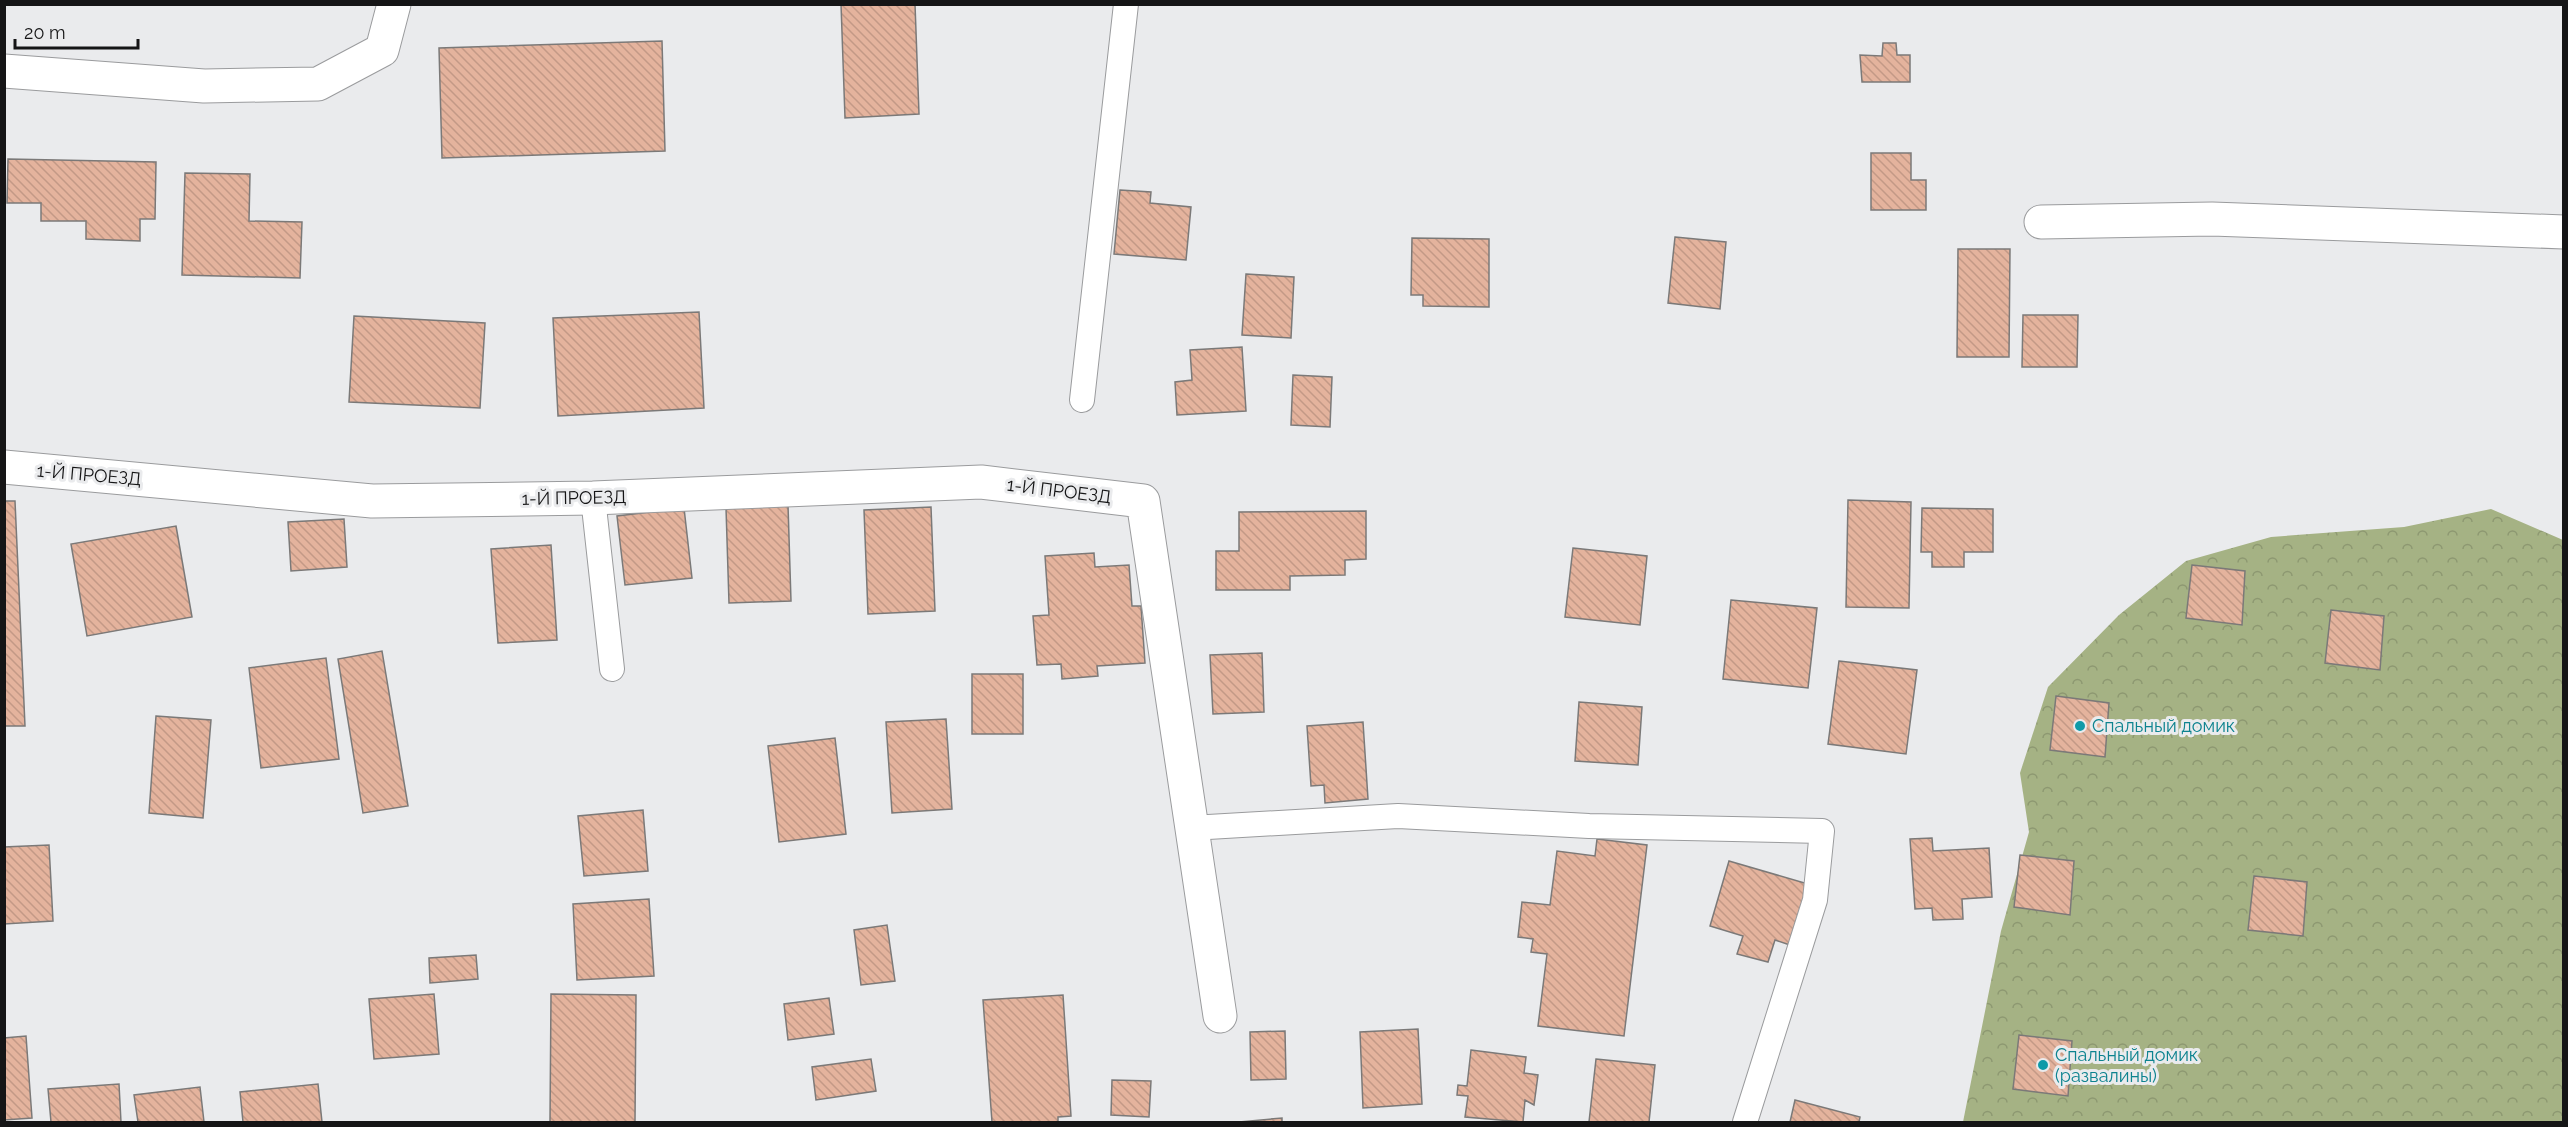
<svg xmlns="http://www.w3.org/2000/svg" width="2568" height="1127" font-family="Raleway,sans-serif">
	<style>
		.forest { fill: url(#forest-crowns) }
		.building { fill: url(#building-back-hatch); stroke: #7b7978; stroke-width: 1.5 }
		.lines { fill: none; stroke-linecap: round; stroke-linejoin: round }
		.service-casing { stroke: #9a9b9d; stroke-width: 26 }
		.minor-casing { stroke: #9a9b9d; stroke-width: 35 }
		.service { stroke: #fff; stroke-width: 24 }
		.minor { stroke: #fff; stroke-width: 33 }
		.culture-dot { fill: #0f9aa8; stroke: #eaebed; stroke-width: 2 }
		.labels { text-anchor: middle; stroke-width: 6; stroke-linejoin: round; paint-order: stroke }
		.street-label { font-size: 18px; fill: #151516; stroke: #eaebed }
		.culture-label { font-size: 18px; fill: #0d838f; stroke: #eaebed; text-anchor: start }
	</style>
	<defs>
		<pattern id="forest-crowns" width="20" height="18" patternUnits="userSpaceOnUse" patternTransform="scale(1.5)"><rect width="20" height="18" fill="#a5b284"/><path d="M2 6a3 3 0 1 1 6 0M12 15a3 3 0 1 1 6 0" fill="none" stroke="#8d9871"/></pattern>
		<pattern id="building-back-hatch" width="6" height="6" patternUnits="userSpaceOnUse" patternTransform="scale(1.5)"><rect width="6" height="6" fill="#e4b39d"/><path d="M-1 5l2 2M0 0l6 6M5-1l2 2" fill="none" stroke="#c39986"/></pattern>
	</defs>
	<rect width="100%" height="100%" fill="#eaebed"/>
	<path class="forest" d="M2491,509L2563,540V1122H1963L2001,931L2029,832L2020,773L2048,687L2119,615L2186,561L2271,537L2404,527Z"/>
	<path class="building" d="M841,4H915L919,114L845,118Z
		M662,41L665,151L442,158L439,48Z
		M1883,43H1896L1897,55H1910V82H1862L1860,55L1882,56Z
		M1871,153H1911V180H1926V210H1871Z
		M8,159L156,162L155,219H140V241L86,239V221H41V203H7Z
		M185,173L250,174L249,221L302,222L300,278L182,275Z
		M1120,190L1151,192L1150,203L1191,207L1186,260L1114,254Z
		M1675,237L1726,242L1720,309L1668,303Z
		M1412,238L1489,239V307L1423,306V295H1411Z
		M1958,249H2010L2009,357H1957Z
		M1246,274L1294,277L1291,338L1242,335Z
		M699,312L704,408L558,416L553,318Z
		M2023,315H2078L2077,367H2022Z
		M354,316L485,323L480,408L349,402Z
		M1242,347L1246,411L1177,415L1175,382L1192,380L1190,350Z
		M1293,375L1332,377L1330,427L1291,425Z
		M1848,500L1911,502L1909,608L1846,607Z
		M4,501H15L25,726H4Z
		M788,505L791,601L729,603L726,508Z
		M931,507L935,611L868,614L864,510Z
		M684,508L692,578L625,585L617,516Z
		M1922,508L1993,509V552H1964V567H1932V552H1921Z
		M1366,511V559L1345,560V575L1290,576V590H1216V551H1239V512Z
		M344,519L347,567L291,571L288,522Z
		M176,526L192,617L87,636L71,544Z
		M551,545L557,640L498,643L491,549Z
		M1573,548L1647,556L1640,625L1565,617Z
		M1094,553L1095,567L1129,565L1132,606H1141L1145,663L1097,666L1098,676L1062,679L1061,664L1037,665L1033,616L1049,615L1045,556Z
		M2192,565L2245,571L2242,625L2186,618Z
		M1731,600L1817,608L1808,688L1723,679Z
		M2331,610L2384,616L2380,670L2325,663Z
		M382,651L408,806L363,813L338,659Z
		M1262,653L1264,712L1213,714L1210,655Z
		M326,658L339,759L261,768L249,668Z
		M1839,661L1917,670L1906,754L1828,744Z
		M972,674H1023V734H972Z
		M2056,696L2109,703L2105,757L2050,750Z
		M1579,702L1642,707L1638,765L1575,761Z
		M156,716L211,720L203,818L149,813Z
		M946,719L952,809L892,813L886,722Z
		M1363,722L1368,799L1325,803L1324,785L1311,786L1307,726Z
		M835,738L846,834L779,842L768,746Z
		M643,810L648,871L584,876L578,816Z
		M1932,838L1933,851L1989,848L1992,897L1962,899L1963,919L1933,920L1932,908L1915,909L1910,839Z
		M1597,839L1647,845L1624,1036L1538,1026L1547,954L1531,952L1533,939L1518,937L1522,902L1550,905L1557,851L1595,856Z
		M49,845L53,921L4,924V847Z
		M2020,855L2074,861L2070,915L2014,907Z
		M1729,861L1808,884L1790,945L1775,940L1768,962L1737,954L1743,936L1710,926Z
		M2254,876L2307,882L2303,936L2248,930Z
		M649,899L654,976L577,980L573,904Z
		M887,925L895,981L861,985L854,930Z
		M476,955L478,979L430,983L429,958Z
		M434,994L439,1054L374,1059L369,999Z
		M551,994L636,995L635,1122H550Z
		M1063,995L1071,1116L1058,1117V1122H992L983,1000Z
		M829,998L834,1034L788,1040L784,1004Z
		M1418,1029L1422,1104L1363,1108L1360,1032Z
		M1285,1031L1286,1079L1251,1080L1250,1032Z
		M2019,1035L2072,1041L2068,1096L2013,1089Z
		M26,1036L32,1118L4,1120V1038Z
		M1471,1050L1526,1057L1524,1073L1538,1075L1534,1105L1525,1100L1523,1122L1465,1117L1468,1096L1457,1095L1458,1085L1467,1086Z
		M871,1059L876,1091L816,1100L812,1067Z
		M1596,1059L1655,1065L1649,1122H1589Z
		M1112,1080L1151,1081L1149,1117L1111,1115Z
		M119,1084L121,1122H51L48,1089Z
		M318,1084L322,1122H243L240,1092Z
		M200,1087L204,1122H138L134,1095Z
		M1795,1100L1860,1117L1859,1122H1790Z
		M1282,1118V1122H1239Z"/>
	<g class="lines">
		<defs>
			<path id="service" d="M1082,400L1126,4
				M593,498L612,669
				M1191,828L1398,816L1589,826L1822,831L1815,900L1745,1122"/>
			<path id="minor" d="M4,71L204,86L318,84L382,50L394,4
				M2041,222L2212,219L2564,232
				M4,467L372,501L593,498L981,482L1143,501L1220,1016"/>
		</defs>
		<use href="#service" class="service-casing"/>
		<use href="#minor" class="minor-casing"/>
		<use href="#service" class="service"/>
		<use href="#minor" class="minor"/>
	</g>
	<g class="culture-dot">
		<circle cx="2080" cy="726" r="6"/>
		<circle cx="2043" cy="1065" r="6"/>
	</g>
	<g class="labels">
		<g class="street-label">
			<text transform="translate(89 475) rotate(5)" y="6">1-Й ПРОЕЗД</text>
			<text transform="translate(1059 491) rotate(7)" y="6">1-Й ПРОЕЗД</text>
			<text transform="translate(574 498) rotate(-1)" y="6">1-Й ПРОЕЗД</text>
		</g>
		<g class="culture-label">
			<text x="2092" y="732">Спальный домик</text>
			<text x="2055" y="1061">Спальный домик<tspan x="2055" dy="21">(развалины)</tspan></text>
		</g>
	</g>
	<rect width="2568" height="1127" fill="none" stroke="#151516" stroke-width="12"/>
	<path d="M15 39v9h123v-9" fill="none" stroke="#151516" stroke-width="3"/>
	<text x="24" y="39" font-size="18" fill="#151516" stroke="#eaebed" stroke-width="4.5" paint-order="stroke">20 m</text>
</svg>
